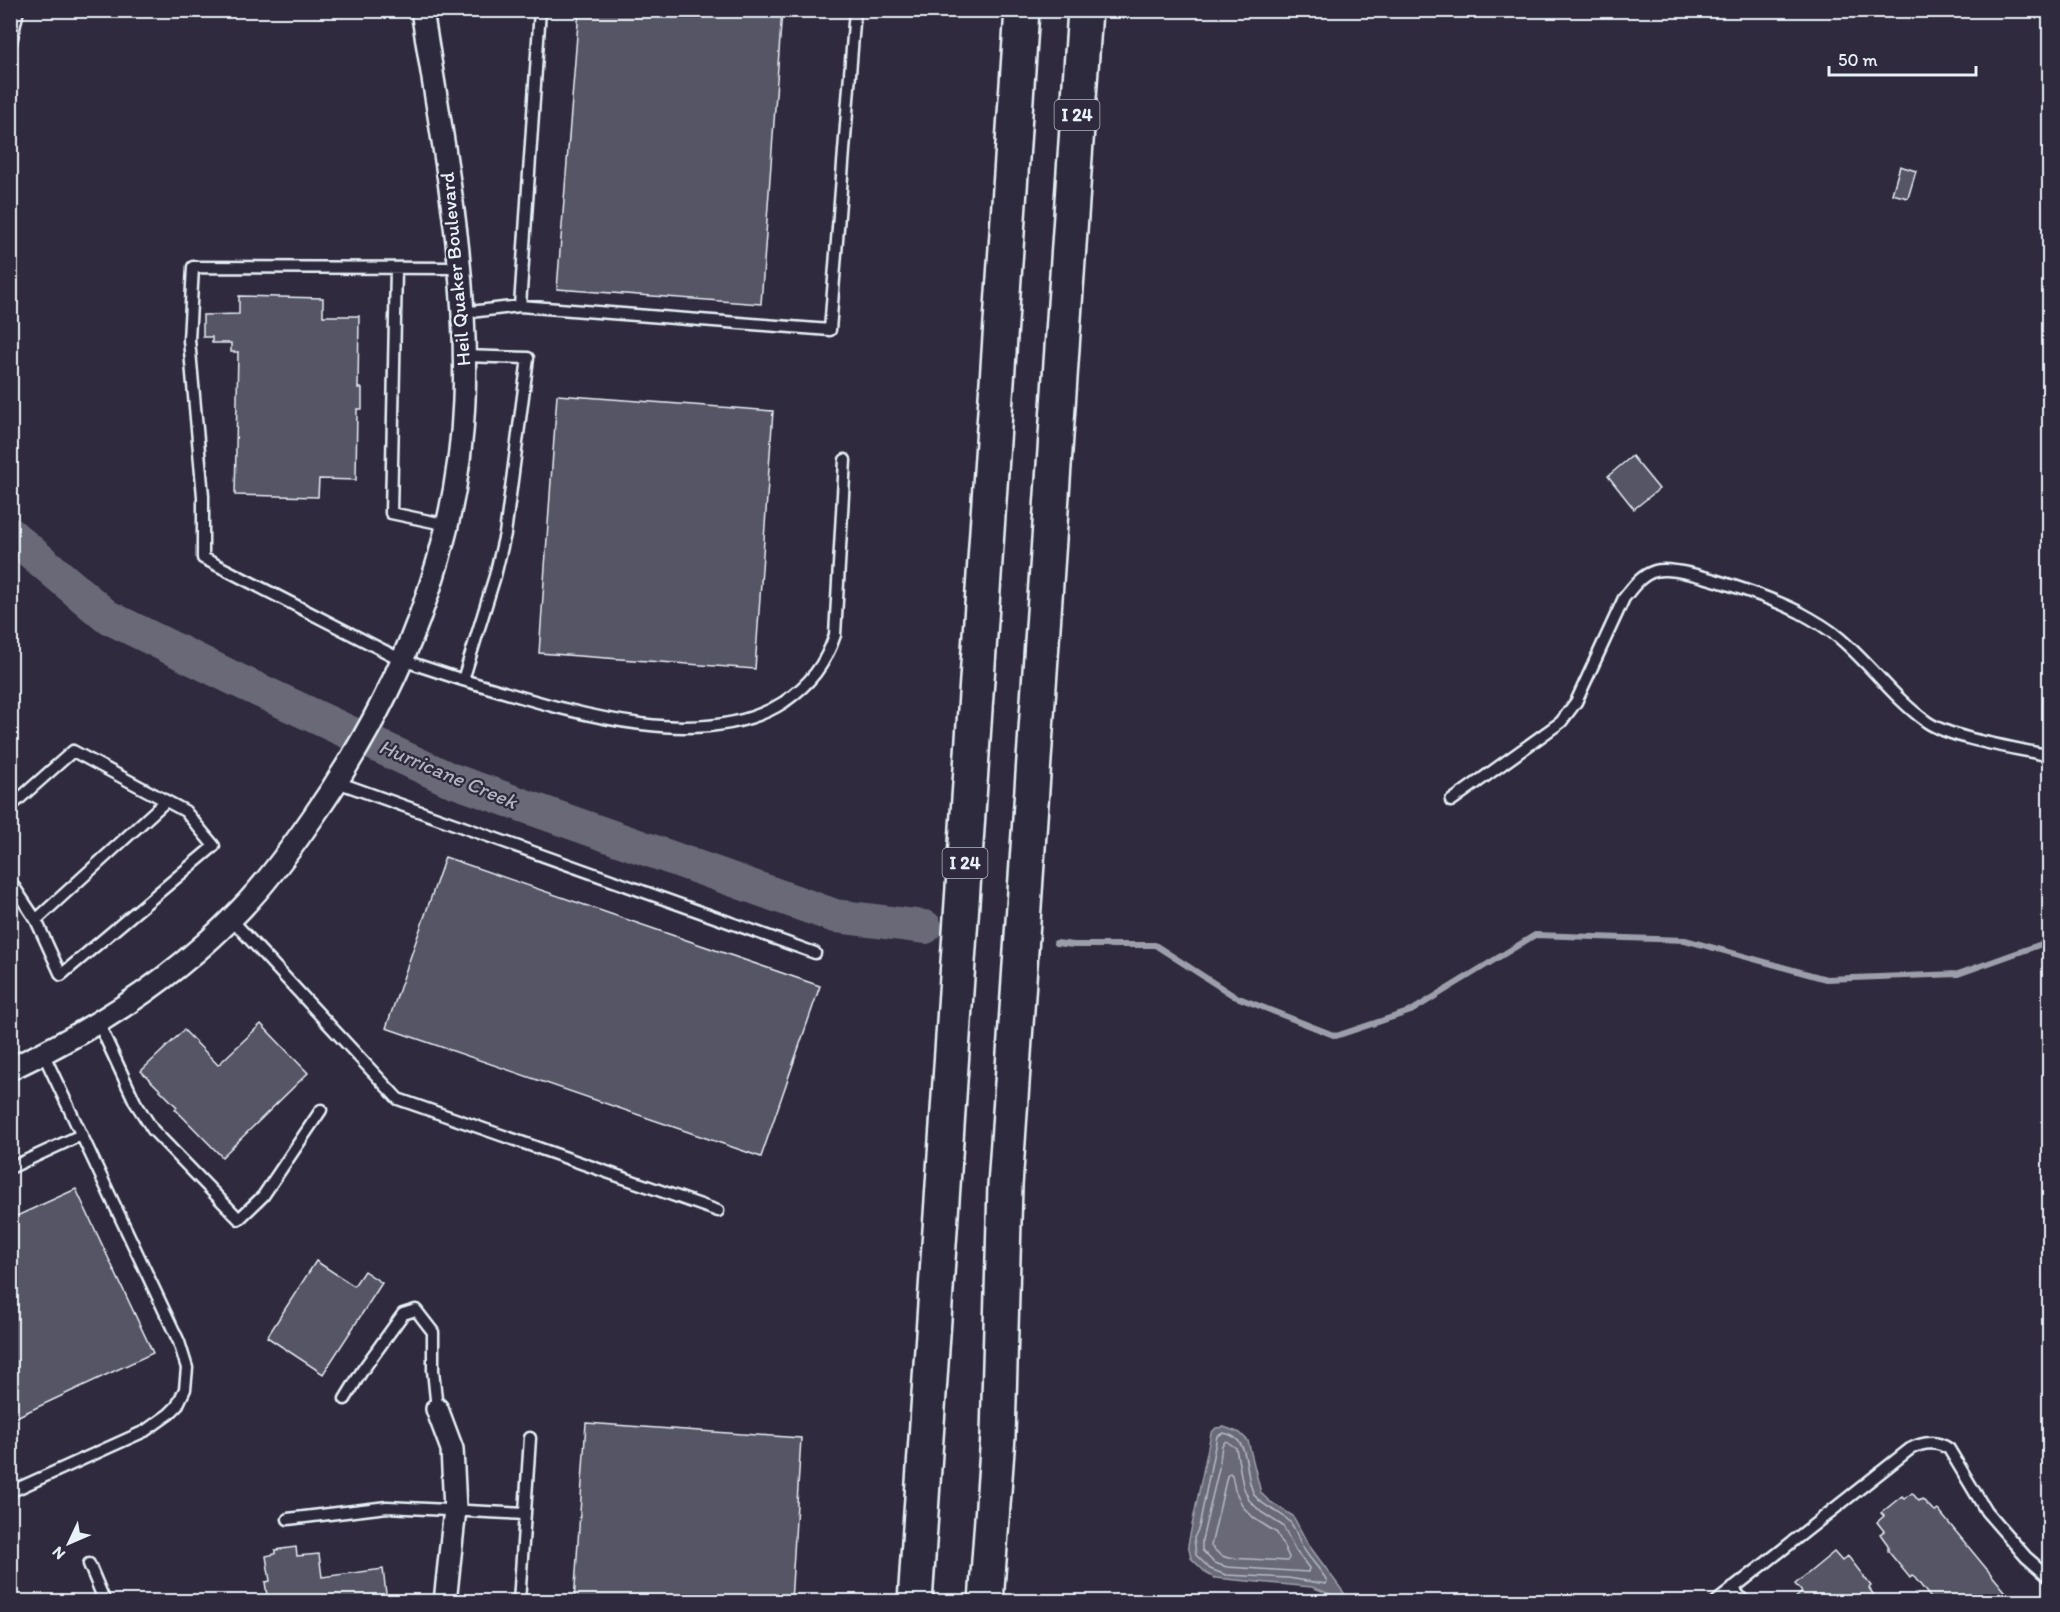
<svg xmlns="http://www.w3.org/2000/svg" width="2060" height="1612" font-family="Itim,sans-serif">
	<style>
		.water { fill: #696978; stroke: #9c9fab; stroke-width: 1.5 }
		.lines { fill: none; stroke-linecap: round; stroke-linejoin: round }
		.shore { stroke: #b5bbc5; stroke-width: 1.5 }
		.stream { stroke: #9c9fab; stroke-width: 6 }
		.river { stroke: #696978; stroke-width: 34 }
		.building { fill: #575565; stroke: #e8f1f8; stroke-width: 1.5 }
		.service-casing { stroke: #e8f1f8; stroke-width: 15 }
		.minor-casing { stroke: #e8f1f8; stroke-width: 26 }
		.motorway-casing { stroke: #e8f1f8; stroke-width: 38 }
		.service { stroke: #2f2a3d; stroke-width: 10 }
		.minor { stroke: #2f2a3d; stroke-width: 21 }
		.motorway { stroke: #2f2a3d; stroke-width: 33 }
		.labels { text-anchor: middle; stroke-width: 4.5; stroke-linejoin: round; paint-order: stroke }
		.shield { fill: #2f2a3d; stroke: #b0b5c0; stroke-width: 1.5 }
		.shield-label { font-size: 18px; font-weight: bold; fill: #e8f1f8 }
		.street-label { font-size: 20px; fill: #e8f1f8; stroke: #2f2a3d }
		.water-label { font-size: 21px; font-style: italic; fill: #afb4be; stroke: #2f2a3d }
	</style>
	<rect width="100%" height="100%" fill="#2f2a3d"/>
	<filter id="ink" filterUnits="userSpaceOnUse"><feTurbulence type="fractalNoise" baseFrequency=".0167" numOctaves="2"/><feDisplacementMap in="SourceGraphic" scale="12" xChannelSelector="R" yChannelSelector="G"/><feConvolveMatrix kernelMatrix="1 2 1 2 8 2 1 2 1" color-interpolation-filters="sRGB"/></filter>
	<g filter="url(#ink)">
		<path class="water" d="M1224,1427L1240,1433L1248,1441L1261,1493L1269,1501L1293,1516L1308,1544L1347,1597L1345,1600L1312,1587L1215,1578L1207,1574L1191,1558L1188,1545L1211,1433L1216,1428Z"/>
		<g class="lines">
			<path class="shore" d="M1224,1433C1254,1439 1242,1476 1255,1496C1264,1508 1280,1511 1289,1521C1296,1528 1298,1538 1302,1546C1309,1559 1320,1568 1327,1581L1326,1584L1288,1578L1226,1575L1210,1569L1196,1555L1194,1538L1199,1527L1217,1436Z
				M1226,1441L1236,1448L1243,1486L1249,1500L1261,1512L1283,1526L1296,1551L1309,1568L1308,1572L1227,1567L1214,1563L1202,1550V1540L1219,1468L1222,1445Z
				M1230,1473L1232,1475L1235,1490L1243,1507L1255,1519L1277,1533L1289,1557L1288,1561L1228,1558L1220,1555L1211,1546L1227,1476Z"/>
			<path class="stream" d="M1056,943L1074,945H1155L1234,996L1336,1036L1411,1011L1535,935L1685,940L1826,979L1958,974L2050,941"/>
			<path class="river" d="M10,534L106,616L239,681L449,779L835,916L925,927"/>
		</g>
		<path class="building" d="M579,10H782L761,304L557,289Z
			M1900,166L1916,171L1908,198L1892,194Z
			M239,296L323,298V316H359L358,388H362V409H357L356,480L319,479L318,497L235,495L238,352H231V343H212V337H203V315L239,314Z
			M557,395L773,411L755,669L539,653Z
			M1632,456L1659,489L1634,509L1608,476Z
			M445,857L820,986L761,1157L386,1028Z
			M261,1024L308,1073L222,1157L175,1109L177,1107L141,1071L184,1030L218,1065Z
			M76,1189L153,1353L10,1420V1219Z
			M316,1261L354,1286L364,1271L382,1283L323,1374L267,1337Z
			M586,1423L801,1438L791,1602H574Z
			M1912,1493L1919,1501L1922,1499L1933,1510L1936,1511L1938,1510L2014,1602H1934L1915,1578L1912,1576L1910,1578L1888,1551V1545L1880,1534L1884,1531L1877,1522L1884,1516L1881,1513L1902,1496L1905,1499Z
			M296,1547L297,1556L319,1554L322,1577L383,1569L387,1602H268L265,1582L270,1581L266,1556L275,1554V1550Z
			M1834,1552L1842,1561L1848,1556L1871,1586L1869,1588L1871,1591L1879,1602H1791L1802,1592L1795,1584Z"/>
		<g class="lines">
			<defs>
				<path id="service" d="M10,47L18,10
					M458,268L193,267L189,340L203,496V558L402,660L463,680L495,576L505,534L528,358L464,356
					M396,269L391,513L448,525
					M520,306L540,10
					M462,313L520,306L830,330L855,10
					M463,680C553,706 698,758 784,702C810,684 825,665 835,635L845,460
					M337,782L815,953
					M1451,801L1561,722L1576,702L1624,598C1633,587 1641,575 1655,571C1681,564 1773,599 1799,612C1812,619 1826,627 1837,636C1869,662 1893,698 1927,722C1952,739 2017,748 2050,756
					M10,807L73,751L185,811L214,846L61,975L36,920
					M10,881L36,920L166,801
					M231,919L398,1099L718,1211
					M98,1022L135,1102L153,1130L239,1219L263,1196L321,1110
					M10,1168L81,1135
					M345,1399L362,1371L403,1314L416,1310L433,1332V1370L437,1409
					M10,1492L145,1431L169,1414L177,1406L185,1389L187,1368L179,1342L43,1053
					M288,1519L387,1507L525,1514
					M89,1564L105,1602
					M1733,1588L1744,1602
					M519,1602L530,1438
					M1716,1602L1910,1449C1923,1442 1936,1440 1949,1449L1986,1511L2026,1557L2050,1578"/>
				<path id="minor" d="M10,1069C94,1030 176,977 240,910C267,882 291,849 313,817C399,695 458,552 464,401C469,270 442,139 422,10
					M437,1409L452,1449L455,1509L445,1602"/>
				<path id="motorway" d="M915,1602L1022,10
					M986,1602L998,1436L1005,1186L1085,10"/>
			</defs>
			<use href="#service" class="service-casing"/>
			<use href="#minor" class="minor-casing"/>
			<use href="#motorway" class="motorway-casing"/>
			<use href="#service" class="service"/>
			<use href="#minor" class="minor"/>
			<use href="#motorway" class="motorway"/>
		</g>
	</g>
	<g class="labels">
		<g class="shield">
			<rect x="1054.5" y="100" width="45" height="30" rx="4.5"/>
			<rect x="942.5" y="848" width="45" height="30" rx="4.5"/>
		</g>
		<g class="shield-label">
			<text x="1077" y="121">I 24</text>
			<text x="965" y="869">I 24</text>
		</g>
		<g class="street-label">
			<text transform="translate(455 269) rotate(-95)" y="7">Heil Quaker Boulevard</text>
		</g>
		<g class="water-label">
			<text transform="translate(448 774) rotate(23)" y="7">Hurricane Creek</text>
		</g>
	</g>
	<rect width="2060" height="1612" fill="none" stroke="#2f2a3d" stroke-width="36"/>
	<rect x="18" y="18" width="2024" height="1576" fill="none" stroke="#e8f1f8" stroke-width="2" filter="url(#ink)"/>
	<g transform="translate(69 1543) rotate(226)" stroke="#2f2a3d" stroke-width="4.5" paint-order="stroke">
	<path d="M0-4.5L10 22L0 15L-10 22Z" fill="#e8f1f8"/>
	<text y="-9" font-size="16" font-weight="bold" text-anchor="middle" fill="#e8f1f8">N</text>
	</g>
	<path d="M1829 66v9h147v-9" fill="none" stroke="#e8f1f8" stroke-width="3"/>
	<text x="1838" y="66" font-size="18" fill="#e8f1f8" stroke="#2f2a3d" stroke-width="4.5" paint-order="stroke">50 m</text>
</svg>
